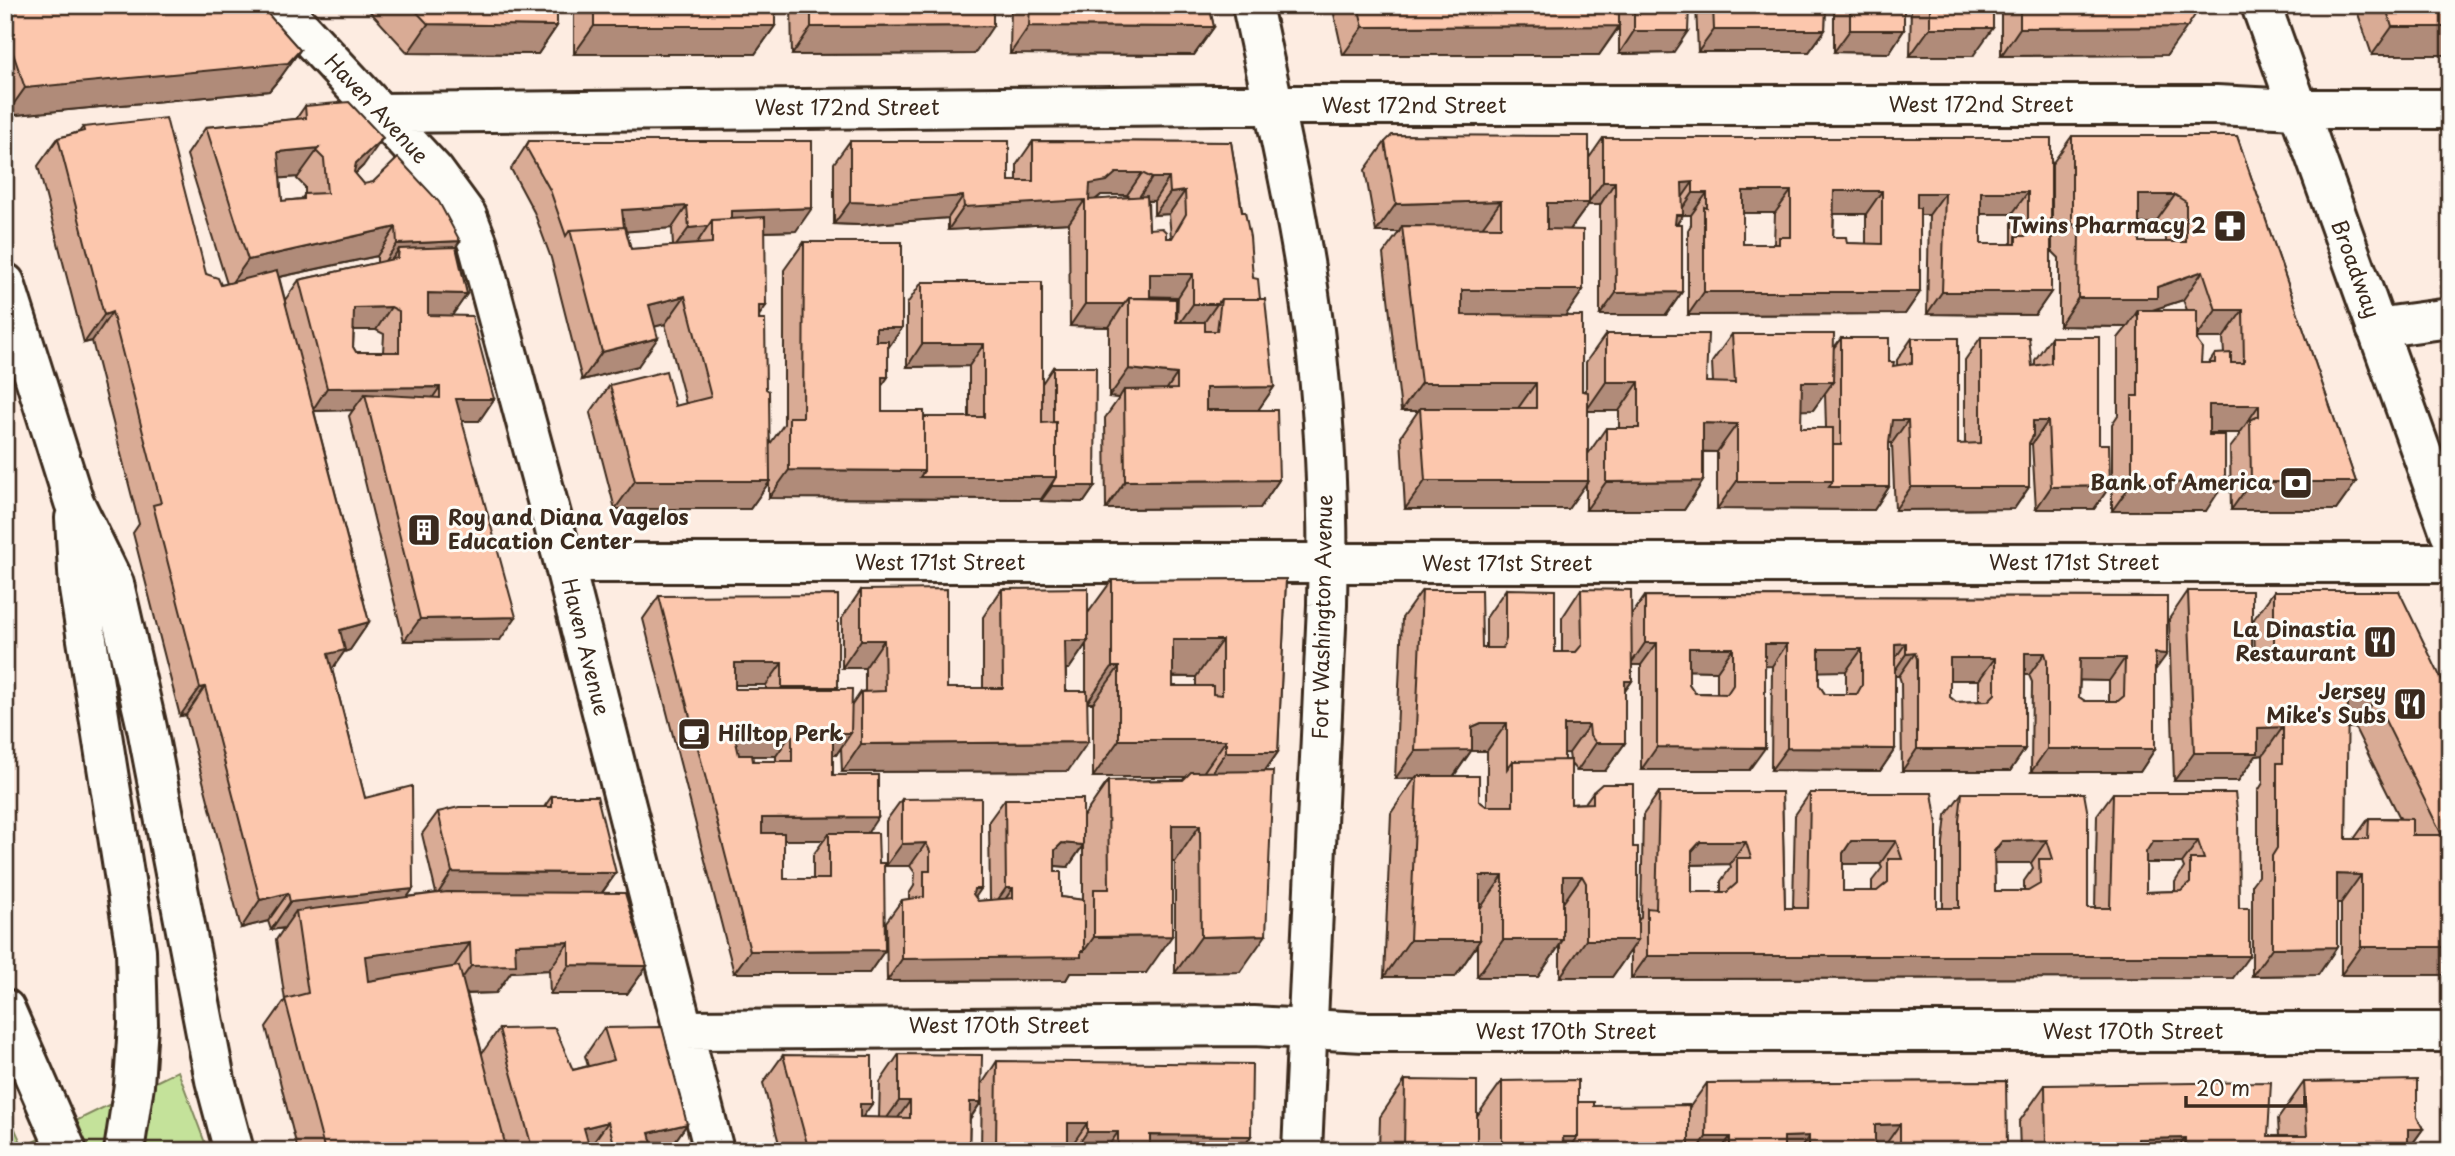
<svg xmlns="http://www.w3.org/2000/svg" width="2455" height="1156" font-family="'Playpen Sans',sans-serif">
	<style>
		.green { fill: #c4e29a; stroke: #80865c; stroke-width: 2 }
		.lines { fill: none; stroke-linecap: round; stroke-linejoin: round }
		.minor-casing { stroke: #3b2a1e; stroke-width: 44 }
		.major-casing { stroke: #3b2a1e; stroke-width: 44 }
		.highway-casing { stroke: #3b2a1e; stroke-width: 44 }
		.minor { stroke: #fdfcf7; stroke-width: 38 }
		.major { stroke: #fdfcf7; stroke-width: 38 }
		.highway { stroke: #fdfcf7; stroke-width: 38 }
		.wall { fill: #d9ab95; stroke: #3b2a1e; stroke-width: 2; fill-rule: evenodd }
		.shaded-wall { fill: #b08b79; stroke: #3b2a1e; stroke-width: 2 }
		.building { fill: #fcc7ad; stroke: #3b2a1e; stroke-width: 2; fill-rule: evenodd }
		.labels { text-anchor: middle; stroke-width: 6; stroke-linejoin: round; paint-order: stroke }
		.street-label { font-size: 21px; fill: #3b2a1e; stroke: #fdfcf7 }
		.poi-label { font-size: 21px; font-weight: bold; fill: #3b2a1e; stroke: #fdfcf7; text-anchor: end }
	</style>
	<rect width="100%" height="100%" fill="#fdece1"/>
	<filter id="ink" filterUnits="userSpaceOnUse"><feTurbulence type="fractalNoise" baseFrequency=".0143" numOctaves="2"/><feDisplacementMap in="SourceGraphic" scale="14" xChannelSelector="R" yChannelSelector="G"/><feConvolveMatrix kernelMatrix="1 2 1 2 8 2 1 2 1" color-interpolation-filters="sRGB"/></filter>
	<g filter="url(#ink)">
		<path class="green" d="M178,1071L208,1151H5V1107L23,1147Z"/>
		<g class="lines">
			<defs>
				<path id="minor" d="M279,5L434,171L467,216L478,244L564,563L714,1151
					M379,113L1215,105H2216L2297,109H2450
					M2376,328L2450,318
					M564,563H2450
					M683,1030L1254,1026L1364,1032H2450"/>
				<path id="major" d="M1252,5C1273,105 1297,206 1311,308C1325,406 1329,506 1327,605L1302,1151
					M2261,5L2450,532
					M5,1009L67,1151"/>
				<path id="highway" d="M5,283L74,502L114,584L147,728L215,1080L234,1151
					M75,518L79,589L136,950L138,1024L134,1085L124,1151"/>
			</defs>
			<use href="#minor" class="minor-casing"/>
			<use href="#major" class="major-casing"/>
			<use href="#highway" class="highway-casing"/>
			<use href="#minor" class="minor"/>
			<use href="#major" class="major"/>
			<use href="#highway" class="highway"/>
		</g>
		<path class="wall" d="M5,5H260L300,50L280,78L269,91L5,116Z
			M364,5H557V26L538,54L408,53Z
			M574,5H775V26L755,54H574Z
			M791,5H993L974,54L792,55Z
			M1011,5H1209L1214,27L1194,55L1010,54Z
			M1332,5H1619V8L1621,5H1689L1673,53L1619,54V27L1599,55H1343Z
			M1696,5H1826L1825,30L1809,52H1698Z
			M1830,5H1904V30L1889,53L1834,52V11L1829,7Z
			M1911,5H1993L1973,56H1910Z
			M2001,5H2191L2167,55L2001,56Z
			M2355,5H2450L2372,55Z
			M305,106L363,166L355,174L364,184L456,247L467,294L452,315L494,399L479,421H462L500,640L404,641L349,416L353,410L314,411L369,622L350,650L344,652L332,669L365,798L413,889L407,897L436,893L422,834L438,812L544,807L552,796L616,873L602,893L647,966L627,994H550L549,970L511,972L496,993L467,994L482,1053L499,1029L573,1070L588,1066L585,1056L604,1028L687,1124L668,1151H298L266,1027L285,1000L276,940L284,928L271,930L268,921L241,928L186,715L180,716L133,533L139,524L92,341L84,343L38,166L58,138L79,132L83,127L206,274L221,285L227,284L187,155L206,127L296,119ZM298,177L297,179L305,187V194L301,199L282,201L280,178ZM377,256V263L299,280L285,300L279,277ZM354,330H376L384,334L383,352H356L353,347Z
			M2072,136H2237L2356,482L2336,510H2231L2230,448L2240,435V433H2209L2206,511H2112V424L2118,415V338L2127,327L2059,326V258L2052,251V164ZM2139,223H2155L2166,230V242H2139ZM2183,300L2187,310H2152ZM2197,338H2223L2224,354H2215L2209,363H2201Z
			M1603,138H2051V292L2035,315L1927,314L1929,215H1920V292L1905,314L1688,315V230L1691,225V215H1683L1677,224L1682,292L1666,315H1600V205H1588L1570,230L1583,290L1565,316L1582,391H1586V362L1606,334L1706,382H1713L1712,362L1732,334L1833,349L1841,338L1889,362L1893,366H1897V360L1912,338L1958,444H1965V360L1981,337L2032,366L2035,365V360L2051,337L2099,444L2110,486L2094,509H2036L2032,444H2029V487L2014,509L1895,510L1892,443H1889V487L1874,510L1717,509V452H1703V481L1684,510H1586V483L1568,509H1405L1401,436L1418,411H1401L1383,254L1399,232H1376L1365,170L1385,142L1589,158ZM1743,213H1775L1774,244H1743ZM1834,214H1866V244L1847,243L1833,237ZM1981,214H2012V242L2010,244H1981ZM1825,393L1826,428H1801V410H1813ZM1588,411H1619V428H1606L1588,454Z
			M529,141L796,231L765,232L759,315L770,444L784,424V270L804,242L902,328L888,348V377L882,385V411L924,417H969V366L907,367V304L922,282L1043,382L1053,367L1095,486L1084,502L1041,501V499L769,498V482L750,509H615L590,413L610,385L675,406L686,404L665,324L655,326L638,366L582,380L551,258L534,212L511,169ZM672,228L673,246L631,249L626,231Z
			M850,141L1009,181H1017V164L1033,141L1231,142L1253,278L1260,299L1274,387L1258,410L1279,480L1260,508L1106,509L1105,418L1119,398L1109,397V327L1070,326L1069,223L948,230V218L859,225L834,224V163ZM1101,195H1127L1130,197L1095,200ZM1148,201H1154V215L1169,214L1171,237L1170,238H1166L1149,229ZM1150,297H1178L1177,322L1150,298Z
			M1286,579L1278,752L1265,771L1240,972L1175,973V862H1172L1146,973H1070L1066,980L887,981L886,922L902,900L909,899V894L914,886L915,873L910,866H886V821L902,799L978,901L990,900L989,821L1005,799L1083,817L1108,781L1183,780L1186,777H1093V703H1087L1068,771L842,772L841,747L836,755H833V775L868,833L879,863L885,950L869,973H734L643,619L659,596L838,687L837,689L852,705L861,692L865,691V668H842V618L861,590L947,688H983V617L1002,589L1088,613L1112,580ZM1086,644V691H1066V669H1069ZM1173,677H1196V686H1173ZM735,685H766V689H735ZM752,756H776V761H753ZM784,840H824L813,855V879H784ZM1083,846V900L1061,897L1055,872V866L1068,867Z
			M1506,589L1555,652H1562V618L1581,589L1631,616L1645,596L2167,597L2155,670V749L2140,772H2031L2032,682L2029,675H2025V749L2010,771H1902L1901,682L1899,676H1895V749L1880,771L1771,770L1772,666H1765L1749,770H1641V665H1632V681L1625,691V743L1605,771H1577L1571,764V804L1585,803L1593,792L1633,847L1638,921L1641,917L1643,815L1659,792H1782L1785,908H1793L1795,815L1810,793H1932L1937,908H1943V843L1946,815L1962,793H2084L2088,908H2095L2097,815L2113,793H2235L2233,978L1631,979V950L1612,977H1560V945L1538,977H1477V945L1455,977H1384L1391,813L1415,778L1395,779L1402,618L1422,590L1482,648H1486V618ZM1689,670L1717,671V693H1695L1689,684ZM1819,671H1846V694H1825L1819,685ZM1950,680H1979V701L1956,702L1950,697ZM2080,680L2109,681V701H2085L2079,697ZM1471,751H1487V806L1479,801L1454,776ZM1564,753H1569L1570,760H1564ZM1994,863H2031L2033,868L2024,881V891H1995ZM2146,863H2182L2184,868L2175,882V891L2146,892ZM1730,864L1731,867L1721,881V892H1692V865ZM1843,864H1880L1882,868L1872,881V891H1843Z
			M2188,591L2252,659H2255L2254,619L2274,591L2450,697V975H2341V903H2337V947L2318,975L2252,976V884L2258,876V791L2263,783V755L2256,756L2238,781H2174L2169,619ZM2347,728H2355L2400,818H2369L2354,839H2346Z
			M899,1054L981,1102L970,1119L969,1151H781L763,1083L783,1055L862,1117L879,1118L880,1082Z
			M997,1061L1251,1136L1241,1151H1072V1145H1068V1151H981L982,1084Z
			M1405,1080L1477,1116L1502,1081L1594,1106L1689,1108L1707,1083L2006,1081L2004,1151H1379L1380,1117Z
			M2304,1082L2417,1117L2423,1129L2408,1150L2419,1151H2020L2019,1122L2045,1085L2268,1136H2279L2278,1119Z"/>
		<path class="shaded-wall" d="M428,24L557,26L538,54L408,53Z
			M594,26H775L755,54H574Z
			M993,26L974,54L792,55L811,27Z
			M1029,26L1214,27L1194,55L1010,54Z
			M1619,26L1599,55H1343L1363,27Z
			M2187,27L2167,55L2001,56L2020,28Z
			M2392,27H2450V55H2372Z
			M1930,28H1993L1973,56H1910Z
			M1714,30H1825L1809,52H1698Z
			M1850,30H1904L1889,53L1834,52Z
			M1634,31H1688L1673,53L1619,54Z
			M300,50L280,78L269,91L5,116L25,88Z
			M383,138L363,166L336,191L356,163Z
			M319,148L298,177L259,180L278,152Z
			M1116,173H1142L1127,195H1101L1091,203L1085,200L1069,223L948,230L964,207Z
			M1152,178H1169L1154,201L1137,200Z
			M1603,182H1615L1600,205H1588L1569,231H1527L1547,203H1588Z
			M1693,182L1677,205L1682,183Z
			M1185,191L1169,214L1154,215L1170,193Z
			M1743,191H1791L1775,213H1727Z
			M1834,191H1882L1866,214H1818Z
			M1981,192H2028L2012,214H1965Z
			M1693,193H1707L1691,215H1678Z
			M1917,193H1945L1929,215H1902Z
			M2139,195H2175L2155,223L2119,224Z
			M963,196L948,218L859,225L834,224L850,202Z
			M1501,201L1481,229L1402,226L1399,232H1376L1396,204Z
			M687,206L672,228L607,233L622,210Z
			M812,208L796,231L725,233L731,211Z
			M1676,215H1683L1667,238Z
			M708,226L693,249L673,250L689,228Z
			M396,227L377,256L228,288L248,260Z
			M460,241L440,270L398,258L399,249L383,272H377L397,244Z
			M2203,271L2183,300L2137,315L2138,310L2127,327L2059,326L2078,298L2157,287Z
			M1150,274H1193L1178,297L1134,296Z
			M1462,290H1583L1563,319L1442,318Z
			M1682,292L1666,315H1600L1616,293Z
			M1704,292H1920L1905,314L1688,315Z
			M1942,292H2051L2035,315L1927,314Z
			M428,293L467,294L451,317L412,316Z
			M685,296L665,324L630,333L649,305Z
			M1085,304H1124L1109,327L1070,326Z
			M1193,304H1217L1201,327H1177Z
			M759,306H766L746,334Z
			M391,307L376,330H338L354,308Z
			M2216,310H2243L2223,338H2196Z
			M112,312L92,341L84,343L104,315Z
			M876,328H902L882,356H857Z
			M658,338L638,366L582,380L602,352Z
			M922,344H984L969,366L907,367Z
			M1129,369L1177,374L1158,402L1124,390L1119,398L1109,397Z
			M882,377H888L868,406Z
			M1606,382H1639L1619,411H1586Z
			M1802,382H1833L1813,410L1782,411Z
			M1421,383H1536L1516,411L1420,408L1418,411H1401Z
			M440,387L424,410L365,394L353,410L312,411L327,388Z
			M1274,387L1254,416H1186L1206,388Z
			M456,399H494L479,421H441Z
			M2209,405H2259L2240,433H2189Z
			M1892,420H1908L1892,443H1877Z
			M2033,421H2048L2032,444H2017Z
			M1703,423L1737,424L1717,452L1684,451Z
			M789,470L924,471L1056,477L1041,499L769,498Z
			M1279,480L1260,508L1106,509L1125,481Z
			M635,481H770L750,509H615Z
			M1425,481H1588L1568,509H1405Z
			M1703,481L1684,510H1586L1606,482Z
			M1737,481H1833L1889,487L1874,510L1717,509Z
			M2225,482L2206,511H2112L2132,483Z
			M2251,482H2356L2336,510H2231Z
			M1052,486H1095L1084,502L1041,501Z
			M2110,486L2094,509H2036L2051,487Z
			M1911,487H2029L2014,509L1895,510Z
			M516,617L500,640L404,641L420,619Z
			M369,622L350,650L344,652L326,678L308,682L340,630Z
			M861,640H884L865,668H842Z
			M1173,640H1222L1196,677L1147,676Z
			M1065,641H1088L1069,669H1046Z
			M1645,643H1657L1641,665H1630Z
			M1906,643L1890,666L1895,644Z
			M1765,644H1787L1772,666L1749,667Z
			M1689,648H1733L1717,671L1673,670Z
			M1819,649H1862L1846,671L1803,672Z
			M1915,653L1899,676H1891L1906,654Z
			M2025,653H2045L2029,675H2010Z
			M2155,653L2167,654L2151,676Z
			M1950,658H1995L1979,680H1934Z
			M2080,658H2125L2109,681L2064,680Z
			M735,663H782L766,685H720Z
			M1112,667H1119L1093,703H1087Z
			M1625,681H1632L1612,709Z
			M205,687L186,715L180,716L200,688Z
			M782,687H838L822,710L766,709Z
			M2348,700H2375L2355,728H2328Z
			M1481,723H1507L1487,751H1471L1452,778L1417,776L1415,778L1395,779L1415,751Z
			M1564,725H1589L1569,753L1544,754Z
			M2283,727L2263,755L2256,756L2238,781H2174L2194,753L2258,728Z
			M734,733H792L776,756H719Z
			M833,733H851L836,755H818Z
			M1119,740H1226L1200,777H1093Z
			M1088,742L1068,771L842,772L861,744Z
			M1596,743H1625L1605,771H1577Z
			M1657,747L1765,748L1749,770H1641Z
			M1787,748L1895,749L1880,771L1771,770Z
			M1917,749H2025L2010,771H1902Z
			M2047,749H2155L2140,772H2031Z
			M1226,752H1278L1252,789H1201Z
			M878,817L863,840L829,833L824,840H746L762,818Z
			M1172,825H1200L1175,862H1146Z
			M2047,840L2031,863H1987L2002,841Z
			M1851,841H1896L1880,864H1836Z
			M2153,841H2198L2182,863H2137Z
			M1700,842H1746L1730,864L1685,865L1692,851Z
			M926,843L910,866H886L902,844Z
			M1062,843L1083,845L1068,867L1046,865L1055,850Z
			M452,872L616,873L600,895H437Z
			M2337,874L2361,875L2341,903H2318Z
			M1480,876H1503L1477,913Z
			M1563,876H1582L1556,913Z
			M1006,888H1013L997,911H990Z
			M413,889L393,917L296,911L284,928L271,930L290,902Z
			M974,889H981L966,911Z
			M288,893L268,921L241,928L260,900Z
			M1266,935L1240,972L1175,973L1201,937Z
			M1172,936L1146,973H1070L1066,980L887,981L902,959L1084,951L1094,937Z
			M1410,940H1480L1455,977H1384Z
			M1503,940H1563L1538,977H1477Z
			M1586,940H1638L1612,977H1560Z
			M569,942L549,970L511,972L496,993L451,994L471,966L515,944Z
			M470,943L451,971L345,985L365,956Z
			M2337,947L2318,975L2252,976L2272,948Z
			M2361,947H2450V975H2341Z
			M885,950L869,973H734L750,951Z
			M1647,956H2249L2233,978L1631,979Z
			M569,965L647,966L627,994H550Z
			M899,1101H910L890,1129H879Z
			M970,1102H981L962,1130Z
			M860,1104H872L852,1132Z
			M608,1122L588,1150L554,1151L584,1128Z
			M1068,1123H1087L1072,1145H1053Z
			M687,1124L668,1151H637L649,1133Z
			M1900,1124L1881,1151H1857L1875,1125Z
			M2408,1129H2423L2407,1151Z
			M1087,1132H1118L1105,1151H1074Z
			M1150,1135L1251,1136L1241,1151H1138Z
			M1809,1136L1799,1151H1774L1784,1137Z
			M1563,1137H1578L1568,1151H1554Z
			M1706,1137H1730L1720,1151H1697Z
			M2185,1138L2176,1151H2130L2138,1139Z
			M2007,1146L2004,1151H1980L1983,1147Z
			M2066,1146L2063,1151H2043L2046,1147Z
			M996,1147H1004L1002,1151H994Z"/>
		<path class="building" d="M5,5H260L300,50L288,63L25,88L5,30Z
			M410,5H557V26L428,24Z
			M594,5H775V26H594Z
			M811,5H993V26L811,27Z
			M1030,5H1209L1214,27L1029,26Z
			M1358,5H1619V26L1363,27Z
			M1634,5H1689L1688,31H1634Z
			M1713,5H1826L1825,30H1714Z
			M1850,5H1904V30H1850Z
			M1930,5H1993V28H1930Z
			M2020,5H2191L2195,15L2187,27L2020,28Z
			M2385,5H2450V27H2392Z
			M349,102L383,138L356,163L354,172L364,184L373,182L398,158L439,202L460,241L397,244L396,227L248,260L206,127L306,118L305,106ZM319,148L316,151L324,159L327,193L304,194V199L282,201L278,152Z
			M166,118L206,274L218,278L221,285L277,271L369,622L340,630L345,650L328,654L365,798L412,786L413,889L290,902L288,893L260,900L205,687L200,688L153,505L161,503L112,312L104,315L58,138L84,131L83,127Z
			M1392,135L1589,136V203H1547V229L1583,230V290H1462V315L1582,316V391L1588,392V481H1425L1420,408H1536V383H1421L1402,226L1501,227V201L1396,204L1385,142Z
			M2072,136H2237L2356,482H2251L2250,420L2259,416V405H2209V435H2225V482L2132,483V396H2138V310H2197V341L2202,348L2201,363H2215V354L2231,353V363H2244L2243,310H2216L2203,271L2157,287V298H2078L2079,230L2072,223ZM2139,195H2175L2186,202V242H2139Z
			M1603,138H2051V292H1942L1945,193H1917V208H1920V292H1704V207L1707,208V193H1693V182L1682,183L1683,215H1676L1675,224H1682V292L1616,293L1615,182H1603ZM1743,191H1791V237H1779V244H1743ZM1834,191H1882V244L1847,243L1846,237H1833ZM1981,192H2028V236H2016V244H1981Z
			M529,141H812V208L731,211V219L712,220L708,226L689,228L687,206L622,210L624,227L570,230L566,236L550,190L526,147Z
			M850,141H1009V181H1033V141L1231,142L1242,212H1245L1250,237L1253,278L1258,279L1260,299H1221L1217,304H1193V274H1150V298H1129L1124,304H1085V200L964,207L963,196L875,203L850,202ZM1116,173H1142L1152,178H1169L1170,193L1185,191L1186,214L1172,238H1166V232L1162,228L1149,229L1147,196L1089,200L1090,184L1107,181Z
			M765,217L766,306H759V320H765L766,389L769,391L770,481H635L610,385L666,371L675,406L711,397L685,296L649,305L658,338L602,352L570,230L625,227L631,249L712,243V220Z
			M804,242H902V328H876V341H888V377H882V411H924V471L789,470V417H803Z
			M456,247L467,294L428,293V315L472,316L494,399H456L516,617L420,619L365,394L440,398V387L327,388L299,280L398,258L399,249ZM391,307L399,311V352H356L353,347L354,308Z
			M922,282H1042V423L1056,422V477H920L924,471V417H984V344H922Z
			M1129,298L1176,299V322H1205V331H1217L1221,299H1265L1274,387L1206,388V410H1277L1279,480L1125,481L1124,390L1177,389V374L1129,369Z
			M1606,334H1708L1706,382L1735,383L1732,334H1834L1833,382H1802L1801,428H1833V481H1737V424L1703,423V481L1606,482V428H1639V382H1606Z
			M1981,337H2029L2032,366L2051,363V337H2099V444H2109L2110,486L2051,487L2048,421H2033V436L2029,443V487H1911L1908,420H1892L1889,443V487H1829L1833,481V445H1841V338H1889V362H1894L1893,366L1912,363V338H1958V444L1981,443Z
			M1053,367H1096L1095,486H1052V484L1056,477V422H1053Z
			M1286,579L1278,752H1226V740H1119V667H1112V580ZM1173,640H1222V695L1213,694V686H1173Z
			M1088,588V641H1065L1066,691H1087L1088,742L861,744V692L885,691L884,640H861V590L947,589V688H1003L1002,589Z
			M1506,589L1555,590V652H1576L1582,645L1581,589L1631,590L1632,681H1625V743H1596L1590,735L1589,725H1564V760L1513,761L1507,769V723H1481L1472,727V750L1415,751L1422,590H1481L1482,648H1503L1506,639Z
			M2188,591H2252V659H2274V591H2399L2450,697V947H2361V875L2337,874V947L2272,948V856L2277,848V763H2283V727L2258,728V753H2194ZM2348,700H2375L2442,835H2412V819L2369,818L2368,839H2346Z
			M838,595V687H782V663H735V689H852L851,733H833V775H878V817L762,818V833H784V879H829V833H878L879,863H884L885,950L750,951L659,596ZM734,733H792V761H753L752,755H739Z
			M1645,596L2167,597V654L2155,653V749H2047V660L2045,653H2025V749H1917V659L1915,653L1906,654V643L1895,644V749L1787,748V644H1765V748L1657,747V643H1645ZM1689,648H1733V685L1727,694L1695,693L1689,684ZM1819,649H1862V685L1857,694H1825L1819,685ZM1950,658H1995V694L1988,701L1956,702L1950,697ZM2080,658H2125L2124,696L2118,701H2085L2079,697Z
			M1571,760V804L1593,803V792L1602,784H1633V847H1638V940H1586V883L1582,876H1563V940H1503V876H1480V940H1410L1417,776H1479V801L1486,806H1513V761Z
			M1273,771L1266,935L1201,937L1200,825H1172V936L1094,937V889H1109L1108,781L1183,780L1191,772Z
			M1659,792H1782L1785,908H1808L1810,793H1932L1937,824V908H1959V821L1962,793H2084L2088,815V908H2110L2113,793H2235L2238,816L2239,908H2249V956H1647V908L1656,909ZM2047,840L2053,859H2039L2040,884L2028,891H1995L1994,851L2002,841ZM1851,841H1896L1902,859H1888V882L1877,891H1843V853ZM2153,841H2198L2204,859H2190V883L2181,891L2146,892V852ZM1700,842H1746L1751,858H1737V883L1727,892H1692V851Z
			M552,796H597L616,873L452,872L438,812L459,807H552Z
			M981,798V889H974L973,894L978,901L1013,898V888H1006L1005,799H1083V845L1062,843L1055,850V872H1061V897L1084,900V951H1081V957L902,959V900L924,897V871H930V851L926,843L902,844V799Z
			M447,892L625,893L647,966L569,965V942L515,944L516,965L471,966L470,943L365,956L368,981L459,966L507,1151H325L285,999L308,993L296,911Z
			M662,1027L687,1124L649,1133L654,1151H616L608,1122L584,1128L588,1142L554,1151H533L499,1029L555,1028L573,1070L614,1060L604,1028Z
			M899,1054L982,1055L981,1102H970L969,1151H809L783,1055L872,1056V1104H860V1117L910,1118V1101H899Z
			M997,1061L1252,1064L1251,1136L1150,1135V1151H1118V1132H1087V1123H1068V1151H1004V1147H996Z
			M1405,1080L1477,1081V1151H1404Z
			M1578,1080V1137H1563L1564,1151H1502V1081Z
			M2417,1080V1117L2423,1129H2408V1150L2419,1151H2185V1138L2138,1139V1151H2066V1146L2046,1147L2045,1085L2271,1082L2268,1136H2307L2304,1082Z
			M2006,1081L2007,1146L1983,1147V1151H1900V1124L1875,1125V1151H1809V1136L1784,1137V1151H1730V1137H1706L1707,1083Z
			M1578,1102H1594V1106L1689,1105V1151H1568L1578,1137Z"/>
	</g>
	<defs>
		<symbol id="pharmacy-square" viewBox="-11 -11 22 22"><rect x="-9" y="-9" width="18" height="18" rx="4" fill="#3b2a1e" stroke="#fdfcf7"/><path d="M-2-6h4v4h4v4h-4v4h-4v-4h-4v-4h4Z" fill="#fff"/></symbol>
		<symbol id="bank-square" viewBox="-11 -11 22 22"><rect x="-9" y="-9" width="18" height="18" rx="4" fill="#3b2a1e" stroke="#fdfcf7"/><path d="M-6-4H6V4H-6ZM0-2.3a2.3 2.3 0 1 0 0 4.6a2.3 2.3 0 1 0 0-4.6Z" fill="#fff"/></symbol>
		<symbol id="building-square" viewBox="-11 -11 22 22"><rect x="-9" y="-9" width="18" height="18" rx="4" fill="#3b2a1e" stroke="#fdfcf7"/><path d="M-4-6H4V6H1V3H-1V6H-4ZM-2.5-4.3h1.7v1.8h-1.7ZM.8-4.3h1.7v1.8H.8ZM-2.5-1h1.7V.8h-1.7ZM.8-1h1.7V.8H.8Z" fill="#fff"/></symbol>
		<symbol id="restaurant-square" viewBox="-11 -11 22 22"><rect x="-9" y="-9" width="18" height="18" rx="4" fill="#3b2a1e" stroke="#fdfcf7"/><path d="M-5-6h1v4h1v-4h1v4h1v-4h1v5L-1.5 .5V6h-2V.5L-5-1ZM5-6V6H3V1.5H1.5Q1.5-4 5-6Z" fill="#fff"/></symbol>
		<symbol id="cafe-square" viewBox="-11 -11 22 22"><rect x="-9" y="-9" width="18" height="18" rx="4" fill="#3b2a1e" stroke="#fdfcf7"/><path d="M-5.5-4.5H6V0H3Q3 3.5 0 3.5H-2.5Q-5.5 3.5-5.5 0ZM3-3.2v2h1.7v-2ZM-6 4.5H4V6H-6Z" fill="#fff"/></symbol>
	</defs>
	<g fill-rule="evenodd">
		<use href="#pharmacy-square" x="2211" y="207" width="38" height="38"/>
		<use href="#bank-square" x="2277" y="464" width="38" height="38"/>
		<use href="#building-square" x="405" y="511" width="38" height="38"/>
		<use href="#restaurant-square" x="2361" y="623" width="38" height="38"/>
		<use href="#restaurant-square" x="2391" y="685" width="38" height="38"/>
		<use href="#cafe-square" x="675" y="715" width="38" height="38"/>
	</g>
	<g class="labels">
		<g class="street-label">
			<text x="1981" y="112">West 172nd Street</text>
			<text x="1414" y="113">West 172nd Street</text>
			<text x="847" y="115">West 172nd Street</text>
			<text transform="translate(376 109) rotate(47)" y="7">Haven Avenue</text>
			<text transform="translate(2355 269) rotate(70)" y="7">Broadway</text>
			<text x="940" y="570">West 171st Street</text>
			<text x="2074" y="570">West 171st Street</text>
			<text x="1507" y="571">West 171st Street</text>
			<text transform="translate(1323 617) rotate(-89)" y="7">Fort Washington Avenue</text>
			<text transform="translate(585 647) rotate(76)" y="7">Haven Avenue</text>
			<text x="999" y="1033">West 170th Street</text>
			<text x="1566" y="1039">West 170th Street</text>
			<text x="2133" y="1039">West 170th Street</text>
		</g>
		<g class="poi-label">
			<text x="2206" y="233">Twins Pharmacy 2</text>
			<text x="2272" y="490">Bank of America</text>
			<text x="448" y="525" text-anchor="start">Roy and Diana Vagelos<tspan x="448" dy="24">Education Center</tspan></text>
			<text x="2356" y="637">La Dinastia<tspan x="2356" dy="24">Restaurant</tspan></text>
			<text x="2386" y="699">Jersey<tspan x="2386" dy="24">Mike's Subs</tspan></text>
			<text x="718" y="741" text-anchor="start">Hilltop Perk</text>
		</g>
	</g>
	<rect width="2455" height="1156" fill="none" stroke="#fdfcf7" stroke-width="28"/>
	<rect x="14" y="14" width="2427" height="1128" fill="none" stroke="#3b2a1e" stroke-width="2.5" filter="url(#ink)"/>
	<path d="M2186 1096v10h119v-10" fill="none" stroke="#3b2a1e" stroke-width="3.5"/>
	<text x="2196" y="1096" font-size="21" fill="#3b2a1e" stroke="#fdfcf7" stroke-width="5" paint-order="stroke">20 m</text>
</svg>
